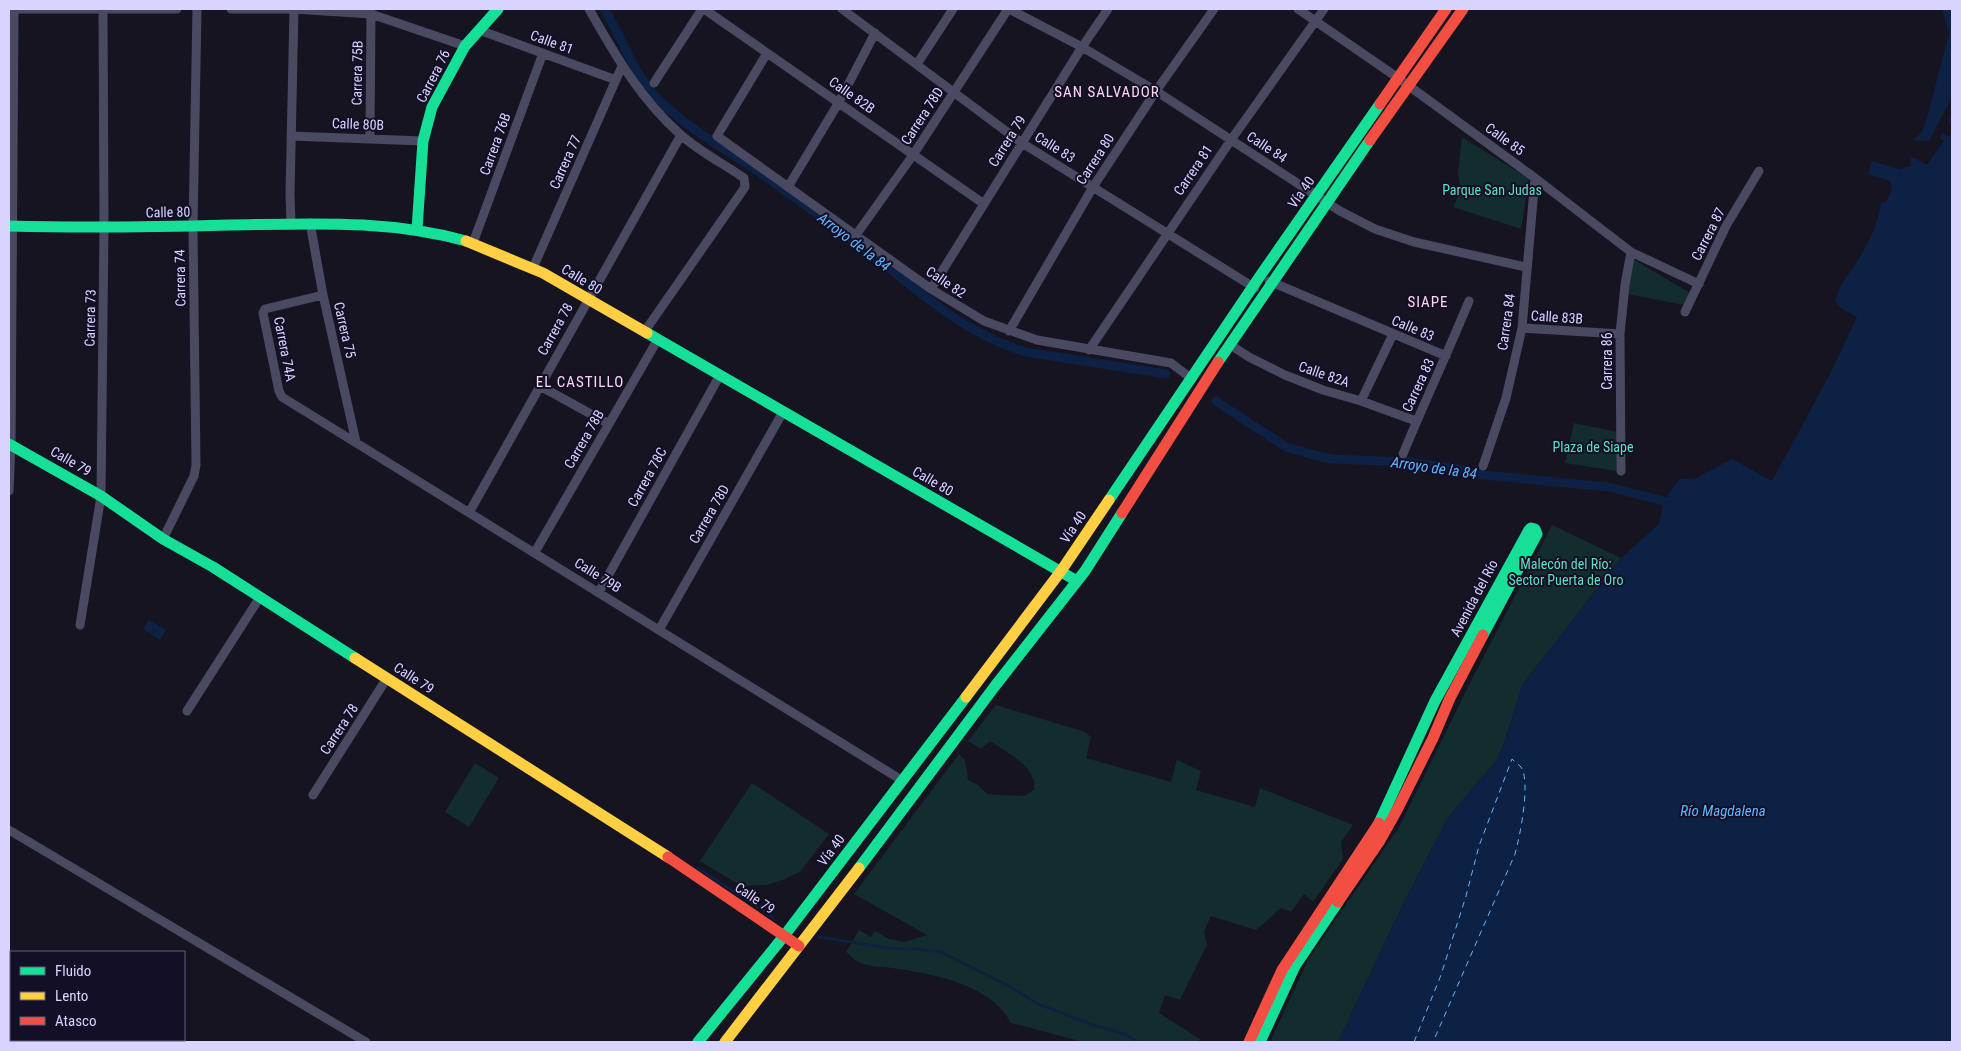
<svg xmlns="http://www.w3.org/2000/svg" width="1961" height="1051" font-family="'Roboto Condensed',sans-serif">
	<style>
		.green { fill: #132c2d }
		.water { fill: #0d2144 }
		.pier { fill: #161421 }
		.lines { fill: none; stroke-linecap: round; stroke-linejoin: round }
		.stream { stroke: #0d2144; stroke-width: 2.5 }
		.canal { stroke: #0d2144; stroke-width: 9 }
		.ferry { stroke: #62b6ff; stroke-width: 1; stroke-dasharray: 6 5; stroke-linecap: butt }
		.street { stroke: #4a4962; stroke-width: 9 }
		.fast { stroke: #16e098; stroke-width: 11 }
		.slow { stroke: #ffcf43; stroke-width: 11 }
		.jam { stroke: #f24e42; stroke-width: 11 }
		.labels { text-anchor: middle; stroke-width: 4; stroke-linejoin: round; paint-order: stroke }
		.street-label { font-size: 14px; fill: #d9d4ff; stroke: #130f26 }
		.park-label { font-size: 14px; fill: #5fe0c0; stroke: #130f26 }
		.neighbourhood-label { font-size: 15px; letter-spacing: 1px; fill: #ffd6f0; stroke: #130f26 }
		.water-label { font-size: 15px; font-style: italic; fill: #62b6ff; stroke: #130f26 }
	</style>
	<rect width="100%" height="100%" fill="#161421"/>
	<path class="green" d="M1462,137L1529,179L1521,229L1453,207L1461,191L1458,173Z
		M1633,259L1690,293L1684,305L1627,294Z
		M1574,423L1618,432L1616,471L1565,463Z
		M1552,525L1621,558L1523,684L1503,746L1496,761L1449,816L1404,902L1338,1042H1270L1308,960L1399,827L1472,679Z
		M996,705L1085,732L1091,737L1086,758L1171,782L1177,760L1201,771L1196,790L1255,807L1260,788L1353,825L1341,842L1343,859L1313,902L1304,894L1291,912L1281,908L1256,930L1211,916L1204,932L1207,945L1180,1000L1165,995L1159,1013L1200,1039L1197,1042H1083L1011,1023C990,983 932,974 892,968C883,967 865,966 858,962C854,960 850,955 846,952L859,930L871,937L875,931L889,939L904,942L927,935L854,894L959,754L965,760L968,780L978,785L987,794L1024,796L1034,790C1034,786 1035,781 1033,778C1026,762 1004,750 990,741L981,749L968,741Z
		M475,763L499,778L469,827L445,812Z
		M752,783L829,834L801,871L783,880L767,885L741,886L700,861Z"/>
	<path class="water" d="M1942,9H1952V1042H1338L1404,902L1449,816L1496,761L1503,746L1523,684L1621,558L1659,524L1664,501L1679,479H1694L1732,459L1772,481L1831,372L1857,317L1839,307L1835,300C1841,281 1855,267 1864,250C1869,240 1875,229 1878,218C1880,212 1879,208 1881,203L1886,202C1890,194 1894,189 1890,181L1868,174L1872,161L1899,169L1911,166L1909,144L1921,133L1927,118L1949,33Z
		M149,620L166,630L160,640L143,629Z"/>
	<path class="pier" d="M1952,97V113L1948,122L1952,124V132L1950,137L1942,133L1940,138L1944,141L1927,165L1906,154V144L1909,140L1929,141Z"/>
	<g class="lines">
		<path class="stream" d="M698,868L773,917
			M819,937L888,948L917,949L941,952L1009,986L1038,1004L1093,1025L1125,1034L1138,1042"/>
		<path class="canal" d="M604,9C622,36 631,69 653,94C677,120 709,139 738,158C756,169 773,182 791,195C823,217 854,241 885,265C929,300 971,336 1026,352L1166,374
			M1216,401L1286,447L1310,454L1331,459L1407,462L1452,468L1483,475L1609,487L1664,501"/>
		<path class="ferry" d="M1414,1042L1441,975L1466,896L1479,846L1512,759C1515,762 1518,764 1521,767C1531,782 1520,836 1515,854L1433,1042"/>
		<path class="street" d="M10,9H177
			M231,9H294L371,14L465,46
			M589,9C615,55 641,100 681,135C700,152 724,164 744,178L745,187L645,331
			M704,9L984,204
			M842,9L1022,143L1255,288
			M1009,9L1082,47L1156,91L1340,211L1375,229L1414,242L1526,267
			M1298,9L1398,78L1535,178L1631,252L1699,284
			M479,30L616,80
			M767,53L717,136L931,289L984,321L1037,340L1171,363L1192,379
			M917,64L953,9
			M654,83L702,9
			M291,136L423,141
			M370,137L371,9
			M788,187L839,102L875,33
			M291,223L290,194L294,9
			M310,223L323,295L356,442
			M856,235L913,155L1008,9
			M473,243L543,53
			M533,268L622,66
			M1269,281L1446,356
			M931,289L1082,47L1108,9
			M323,295L265,309L263,313L279,391L282,397L903,781
			M1685,312L1726,226L1759,171
			M1522,328L1620,334
			M1009,331L1093,187L1156,91L1214,9
			M1229,344L1249,357L1285,375L1323,390L1361,401L1416,421
			M1089,350L1231,140L1324,9
			M540,386L609,424
			M1361,401L1393,334
			M1403,454C1424,403 1448,352 1469,301
			M1483,466L1506,398L1522,328L1535,178
			M1621,471L1620,334L1625,285L1631,252
			M9,491L11,444L14,9
			M470,511L681,135
			M163,539L194,476L196,465L193,227L197,9
			M535,552L658,339
			M599,592L720,375
			M80,625L101,496L104,228L103,9
			M659,630L783,412
			M187,711L260,597
			M313,795L387,678
			M9,830L366,1042"/>
		<path class="fast" d="M9,226C82,228 155,227 229,225C310,224 386,219 466,241
			M417,229L423,141L432,107L465,46L498,9
			M647,333L1077,581
			M1218,362L1370,140
			M9,444L101,496L163,539L213,567L355,658
			M1109,500L1260,276L1380,104
			M1379,823L1435,701L1529,530L1531,528L1535,529L1537,534L1483,635
			M859,868L995,686L1085,571L1122,513
			M698,1042L784,936L966,697
			M1260,1042L1295,966L1338,902"/>
		<path class="slow" d="M466,241L543,273L647,333
			M355,658L668,857
			M966,697L1061,571L1109,500
			M725,1042L859,868"/>
		<path class="jam" d="M1380,104L1446,9
			M1370,140L1463,9
			M1122,513L1218,362
			M668,857L799,946
			M1338,902L1379,842L1397,810L1433,738L1450,698L1483,635
			M1249,1042L1282,970L1379,823"/>
	</g>
	<g class="labels">
		<g class="street-label">
			<text transform="translate(552 42) rotate(20)" y="5">Calle 81</text>
			<text transform="translate(357 73) rotate(-89)" y="5">Carrera 75B</text>
			<text transform="translate(433 76) rotate(-63)" y="5">Carrera 76</text>
			<text transform="translate(852 95) rotate(35)" y="5">Calle 82B</text>
			<text transform="translate(922 116) rotate(-57)" y="5">Carrera 78D</text>
			<text transform="translate(358 124) rotate(2)" y="5">Calle 80B</text>
			<text transform="translate(1505 139) rotate(36)" y="5">Calle 85</text>
			<text transform="translate(1007 141) rotate(-58)" y="5">Carrera 79</text>
			<text transform="translate(495 144) rotate(-70)" y="5">Carrera 76B</text>
			<text transform="translate(1055 147) rotate(32)" y="5">Calle 83</text>
			<text transform="translate(1267 147) rotate(33)" y="5">Calle 84</text>
			<text transform="translate(1095 159) rotate(-57)" y="5">Carrera 80</text>
			<text transform="translate(565 162) rotate(-66)" y="5">Carrera 77</text>
			<text transform="translate(1193 170) rotate(-56)" y="5">Carrera 81</text>
			<text transform="translate(1301 192) rotate(-55)" y="5">Vía 40</text>
			<text transform="translate(168 212) rotate(-1)" y="5">Calle 80</text>
			<text transform="translate(1708 234) rotate(-63)" y="5">Carrera 87</text>
			<text transform="translate(180 278) rotate(-91)" y="5">Carrera 74</text>
			<text transform="translate(582 279) rotate(31)" y="5">Calle 80</text>
			<text transform="translate(946 282) rotate(34)" y="5">Calle 82</text>
			<text transform="translate(1557 317) rotate(4)" y="5">Calle 83B</text>
			<text transform="translate(90 318) rotate(-89)" y="5">Carrera 73</text>
			<text transform="translate(1506 322) rotate(-82)" y="5">Carrera 84</text>
			<text transform="translate(1413 328) rotate(23)" y="5">Calle 83</text>
			<text transform="translate(555 329) rotate(-61)" y="5">Carrera 78</text>
			<text transform="translate(345 330) rotate(77)" y="5">Carrera 75</text>
			<text transform="translate(285 349) rotate(79)" y="5">Carrera 74A</text>
			<text transform="translate(1607 361) rotate(-90)" y="5">Carrera 86</text>
			<text transform="translate(1324 374) rotate(19)" y="5">Calle 82A</text>
			<text transform="translate(1418 385) rotate(-65)" y="5">Carrera 83</text>
			<text transform="translate(584 439) rotate(-60)" y="5">Carrera 78B</text>
			<text transform="translate(71 461) rotate(30)" y="5">Calle 79</text>
			<text transform="translate(647 477) rotate(-61)" y="5">Carrera 78C</text>
			<text transform="translate(933 481) rotate(30)" y="5">Calle 80</text>
			<text transform="translate(709 514) rotate(-60)" y="5">Carrera 78D</text>
			<text transform="translate(1073 527) rotate(-56)" y="5">Vía 40</text>
			<text transform="translate(598 575) rotate(32)" y="5">Calle 79B</text>
			<text transform="translate(1474 598) rotate(-62)" y="5">Avenida del Río</text>
			<text transform="translate(414 678) rotate(33)" y="5">Calle 79</text>
			<text transform="translate(339 729) rotate(-57)" y="5">Carrera 78</text>
			<text transform="translate(831 850) rotate(-53)" y="5">Vía 40</text>
			<text transform="translate(755 898) rotate(34)" y="5">Calle 79</text>
		</g>
		<g class="park-label">
			<text x="1492" y="195">Parque San Judas</text>
			<text x="1593" y="452">Plaza de Siape</text>
			<text x="1566" y="569">Malecón del Río:<tspan x="1566" dy="16">Sector Puerta de Oro</tspan></text>
		</g>
		<g class="neighbourhood-label">
			<text x="1107" y="97">SAN SALVADOR</text>
			<text x="1428" y="307">SIAPE</text>
			<text x="580" y="387">EL CASTILLO</text>
		</g>
		<g class="water-label">
			<text transform="translate(854 242) rotate(37)" y="5">Arroyo de la 84</text>
			<text transform="translate(1434 468) rotate(8)" y="5">Arroyo de la 84</text>
			<text x="1723" y="816">Río Magdalena</text>
		</g>
	</g>
	<rect width="1961" height="1051" fill="none" stroke="#d9d4ff" stroke-width="20"/>
	<rect x="10" y="951" width="175" height="90" fill="#130f26" stroke="#625e7d"/>
	<rect x="20" y="967" width="25" height="8" fill="#16e098" stroke="#625e7d"/>
	<text x="55" y="976" font-size="15" fill="#d9d4ff">Fluido</text>
	<rect x="20" y="992" width="25" height="8" fill="#ffcf43" stroke="#625e7d"/>
	<text x="55" y="1001" font-size="15" fill="#d9d4ff">Lento</text>
	<rect x="20" y="1017" width="25" height="8" fill="#f24e42" stroke="#625e7d"/>
	<text x="55" y="1026" font-size="15" fill="#d9d4ff">Atasco</text>
</svg>
